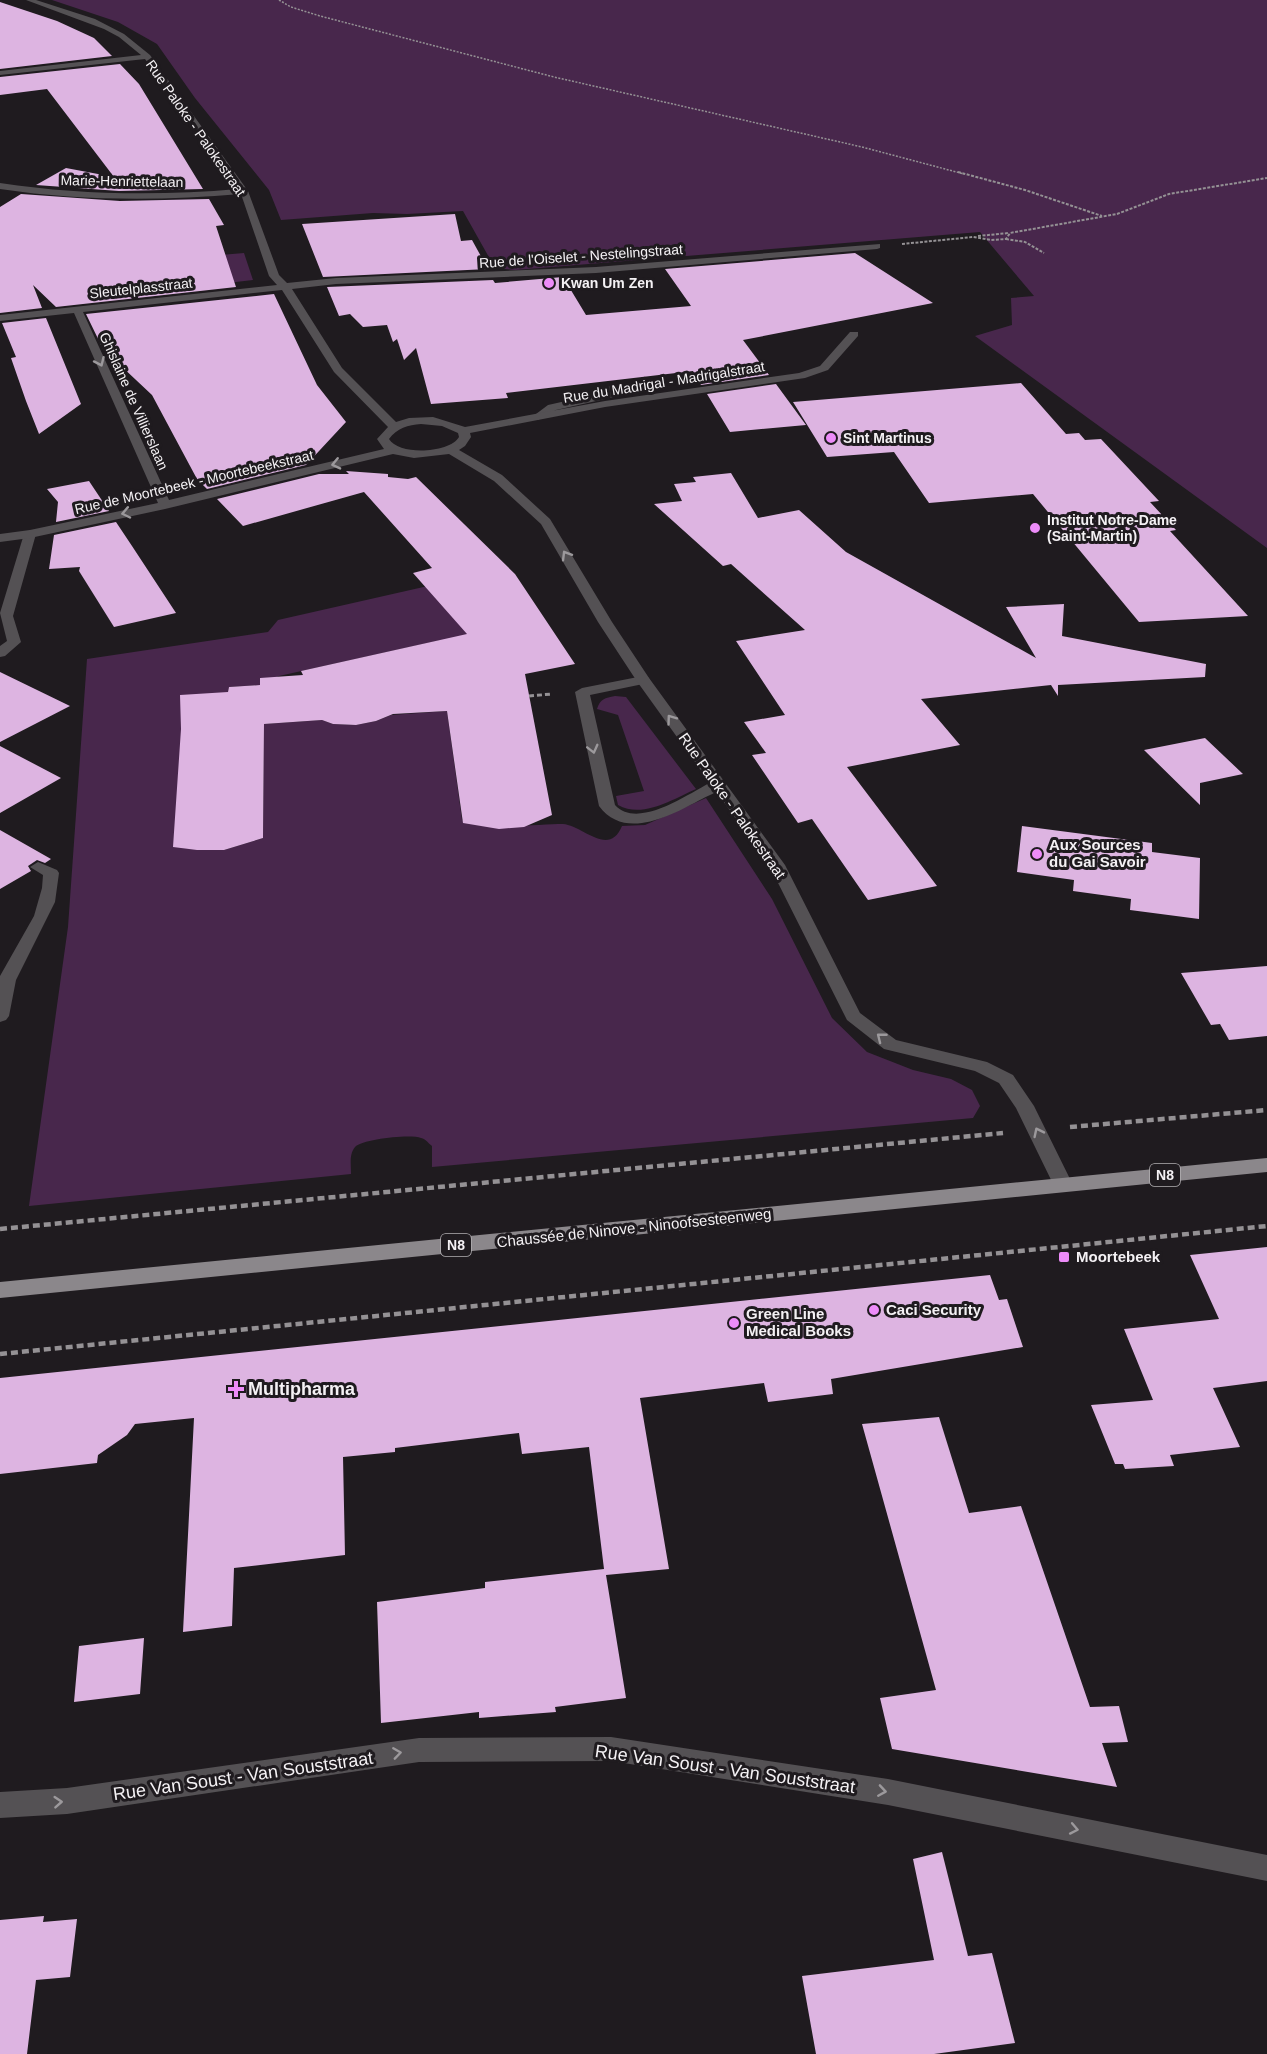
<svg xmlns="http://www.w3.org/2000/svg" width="1267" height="2054" font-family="Arial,sans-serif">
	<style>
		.green { fill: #48274c }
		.building { fill: #ddb4e1 }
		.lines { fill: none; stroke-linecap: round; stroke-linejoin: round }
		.path-far3 { stroke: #949194; stroke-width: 1.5; stroke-dasharray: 2 1.5; stroke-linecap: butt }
		.path-far2 { stroke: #949194; stroke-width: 2; stroke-dasharray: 3 1.5; stroke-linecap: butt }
		.path-far1 { stroke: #949194; stroke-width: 3; stroke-dasharray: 5 3; stroke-linecap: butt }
		.path { stroke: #949194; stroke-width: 4.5; stroke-dasharray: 7 4; stroke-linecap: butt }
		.lane { fill: #545154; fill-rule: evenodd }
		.street { fill: #545154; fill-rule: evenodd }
		.primary { fill: #8b878b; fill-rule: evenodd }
		.oneway { stroke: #9c999c }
		.poi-dot { fill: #ed8cf9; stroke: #1f1b1f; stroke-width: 2 }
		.labels { text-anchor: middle; stroke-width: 6; stroke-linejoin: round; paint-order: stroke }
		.far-street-label { font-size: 14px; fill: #f4f1f4; stroke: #1f1b1f }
		.far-poi-label { font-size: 14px; font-weight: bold; fill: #f4f1f4; stroke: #1f1b1f; text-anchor: start }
		.shield { fill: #1f1b1f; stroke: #b4b1b4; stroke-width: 1.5 }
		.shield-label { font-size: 14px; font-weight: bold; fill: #f4f1f4 }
		.street-label { font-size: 15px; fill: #f4f1f4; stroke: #1f1b1f }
		.poi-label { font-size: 15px; font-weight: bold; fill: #f4f1f4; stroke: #1f1b1f; text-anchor: start }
		.near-poi-label { font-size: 18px; font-weight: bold; fill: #f4f1f4; stroke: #1f1b1f; text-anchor: start }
		.near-street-label { font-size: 18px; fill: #f4f1f4; stroke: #1f1b1f }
	</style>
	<rect width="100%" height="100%" fill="#1f1b1f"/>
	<path class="green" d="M52,0H1267V548L975,336L1012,325L1011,298L1034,296L980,232L515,270L495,268L463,211L407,214L373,213L281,220L269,190L195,98L157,44L118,22Z
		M244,253L253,280L210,285L197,257Z
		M450,581L481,652L441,640L279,676L260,685L229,687L228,694L183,698L182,848L224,850L263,838L264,724L322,720L333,724L356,725L376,721L391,715L447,711L462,820C478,831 540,824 563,824C582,825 609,858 622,826L645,825L706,798L772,899L832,1018L867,1052L913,1070L951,1079L972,1090L980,1106L973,1118L432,1167V1146C428,1143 426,1139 421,1138C410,1134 363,1139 355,1147C349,1154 351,1165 351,1174L29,1206L68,927L87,659L268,632L278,620Z
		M615,696L626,697L696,789C673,799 643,819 618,805L616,796L644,791L618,715L597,709C600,699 605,698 615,696Z"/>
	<path class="building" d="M0,2L57,21L94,38L112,56L0,69Z
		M120,64L139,84L203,189L119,191L36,185L66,168L114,177L47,89L0,95V77Z
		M21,194L120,201L209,199L224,225L216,226L236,287L56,307L33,285L42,308L0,313V207Z
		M455,214L461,241L472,240L488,269L323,277L302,224Z
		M855,253L933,303L743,340L769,375L701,385L693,371L506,393L508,398L431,404L416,348L404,360L397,339L393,342L387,325L363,327L350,314L339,316L327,287L493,280L495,283L563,277L586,315L691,306L665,269Z
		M274,294L317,385L346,422L306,465L207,489L197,479L152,395L103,349L86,314Z
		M46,318L81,404L39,434L26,401L11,358L16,357L2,323Z
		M1021,383L1066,434L1079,433L1085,440L1101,439L1159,501L1150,502L1176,530L1170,531L1248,616L1139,622L1033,494L929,503L894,452L827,457L793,402Z
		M776,384L806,425L730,432L707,394Z
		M346,471L388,474V477L408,479L416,477L515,574L575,664L525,674L552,815L524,827L499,829L463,823L447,711L393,714L376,721L356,725L333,724L322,720L264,724L263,838L224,850H197L173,847L181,729L180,695L228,692L229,687L260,685V678L303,675L301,671L467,634L413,573L432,568L364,492L243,526L217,499L319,474H349Z
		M731,473L758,518L799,510L846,552L1036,658L1006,607L1064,604L1062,636L1206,664L1205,677L1058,685V696L1051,685L921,699L960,745L847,767L937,886L868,900L812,819L798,823L752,755L766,753L744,722L785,715L736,641L805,630L731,564L723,566L654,504L682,501L674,484L696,482L693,477Z
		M89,481L109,511L56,522L58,502L47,489Z
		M116,522L132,546L176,613L114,627L79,571L80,567L49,569L54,535Z
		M0,672L70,706L0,742Z
		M1205,738L1243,774L1200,783V805L1144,750Z
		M0,746L61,778L0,813Z
		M1022,826L1152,843V852L1200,858L1199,919L1130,910L1131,899L1073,891L1074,880L1017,872Z
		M0,830L51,859L45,863L37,860L28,866L31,871L0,889Z
		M1267,966V1036L1229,1040L1220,1024L1211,1025L1181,973Z
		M1267,1247V1381L1213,1388L1240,1447L1170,1455L1174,1466L1125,1469L1123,1464H1115L1091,1405L1153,1400L1124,1329L1219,1319L1190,1255Z
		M990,1275L999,1300L1007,1299L1023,1347L831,1379L833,1394L768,1402L764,1383L640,1398L669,1569L606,1575L626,1698L555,1707L556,1712L479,1718V1712L381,1723L377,1602L485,1588V1582L604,1569L589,1447L522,1454L519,1433L395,1448V1452L343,1457L345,1555L234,1568L232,1626L183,1632L194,1418L135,1424L127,1435L98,1455L97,1463L0,1474V1378Z
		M939,1417L969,1513L1021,1506L1090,1707L1119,1706L1128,1742L1102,1743L1117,1787L892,1749L880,1698L936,1690L862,1424Z
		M144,1638L140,1694L74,1702L79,1646Z
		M942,1852L968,1956L992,1953L1015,2043L934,2054H816L802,1976L934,1960L913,1859Z
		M44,1916L43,1922L77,1919L70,1977L36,1980L27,2054H0V1920Z"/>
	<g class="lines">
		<path class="path-far3" d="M279,0L291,7L320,16L554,77L862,147L964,174"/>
		<path class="path-far2" d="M958,172L1025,190L1102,216
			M978,236L1009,233
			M1006,239L1025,242L1044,253
			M902,244L973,237L991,240L1006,239L1010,233L1117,214L1169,194L1267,178"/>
		<path class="path-far1" d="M529,696L552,694"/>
		<path class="path" d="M1070,1127L1267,1110
			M0,1229L1003,1133
			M0,1354L1267,1226"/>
		<path class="lane" d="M613,385L617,386L620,392L614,397L556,410L538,420L532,417L548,405L606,392L609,386Z
			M30,530L36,534L13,616L21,642L5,656L0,657V646L7,641L0,613L24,534Z
			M643,676L648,677L650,680L648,683L590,695L615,805C638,830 688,794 713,781L718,779L726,784C719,792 707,796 698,801C668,817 624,840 599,806L575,692L582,688Z
			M38,862L57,870L59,873L55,902L16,980L9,1016L6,1020L0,1022V976L34,916L42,888L43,875L30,867Z"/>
		<path class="street" d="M26,0H36L95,19L124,34L150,55L248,191L279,275L287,283L336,278L596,267L880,244V248L877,249L596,273L336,284L292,289L342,368L396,422L409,418L433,417L465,427L605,401L799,373L820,366L850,332H858V336L828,370L805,378L605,407L470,433L471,437L465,446L459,450L502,475L550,519L612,622L649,678L785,865L860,1013L896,1040L987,1062L1013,1075L1034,1106L1073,1185L1070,1190L1063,1192L1056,1190L1016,1108L999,1083L975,1071L884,1049L847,1020L769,865L636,680L598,622L541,524L494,481L449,454L414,458L393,454L165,509L30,538L0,542V534L30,530L158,503L74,313L0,321V315L277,285L269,276L241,194C160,201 80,201 0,189V183C79,195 158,196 238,189L145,59L0,75V71L141,55L119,37L104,29ZM282,290L334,372L388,427L377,439L384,449L169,500L83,312ZM421,424L442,426L458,433L459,437C450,453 399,456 389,439C397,428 408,425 421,424Z
			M611,1737L888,1779L1267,1855V1881L888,1805L611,1761L419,1762L67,1814L0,1818V1792L67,1788L419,1738Z"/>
		<path class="primary" d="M1267,1158V1172L0,1298V1282Z"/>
	</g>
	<defs><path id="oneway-chevron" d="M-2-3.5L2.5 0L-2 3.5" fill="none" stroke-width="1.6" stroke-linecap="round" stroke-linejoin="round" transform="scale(1.5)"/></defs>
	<g class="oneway">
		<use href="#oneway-chevron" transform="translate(100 362) rotate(66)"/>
		<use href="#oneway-chevron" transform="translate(336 464) rotate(167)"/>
		<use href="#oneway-chevron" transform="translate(126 513) rotate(168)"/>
		<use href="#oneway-chevron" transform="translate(566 555) rotate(-121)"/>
		<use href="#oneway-chevron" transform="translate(671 719) rotate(-126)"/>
		<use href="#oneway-chevron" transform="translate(593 749) rotate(76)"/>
		<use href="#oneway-chevron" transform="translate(881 1037) rotate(-142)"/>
		<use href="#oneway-chevron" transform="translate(1038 1132) rotate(-116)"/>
		<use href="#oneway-chevron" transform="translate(397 1753) rotate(-8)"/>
		<use href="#oneway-chevron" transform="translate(882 1791) rotate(9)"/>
		<use href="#oneway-chevron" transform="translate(58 1802) rotate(-4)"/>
		<use href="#oneway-chevron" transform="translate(1074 1829) rotate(11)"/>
	</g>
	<g class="poi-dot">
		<circle cx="549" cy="283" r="6"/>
		<circle cx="831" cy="438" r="6"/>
		<circle cx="1035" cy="528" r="6"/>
		<circle cx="1037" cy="854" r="6"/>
		<rect x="1058" y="1251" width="12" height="12" rx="3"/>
		<circle cx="874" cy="1310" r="6"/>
		<circle cx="734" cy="1323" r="6"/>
		<path d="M233 1380h6v6h6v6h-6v6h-6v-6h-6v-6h6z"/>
	</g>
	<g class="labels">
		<g class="far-street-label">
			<text transform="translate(196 128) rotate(55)" y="5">Rue Paloke - Palokestraat</text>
			<text transform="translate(122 181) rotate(1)" y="5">Marie-Henriettelaan</text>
			<text transform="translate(581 256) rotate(-4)" y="5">Rue de l'Oiselet - Nestelingstraat</text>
			<text transform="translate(141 288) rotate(-6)" y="5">Sleutelplasstraat</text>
			<text transform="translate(664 382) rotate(-9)" y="5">Rue du Madrigal - Madrigalstraat</text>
			<text transform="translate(134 401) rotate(66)" y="5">Ghislaine de Villierslaan</text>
			<text transform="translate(194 482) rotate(-13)" y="5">Rue de Moortebeek - Moortebeekstraat</text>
		</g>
		<g class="far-poi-label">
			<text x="561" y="288">Kwan Um Zen</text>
			<text x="843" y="443">Sint Martinus</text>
			<text x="1047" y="525">Institut Notre-Dame<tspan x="1047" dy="16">(Saint-Martin)</tspan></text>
		</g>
		<g class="shield">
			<rect x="1150" y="1164" width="30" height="22" rx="4.5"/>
			<rect x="441" y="1234" width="30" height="22" rx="4.5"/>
		</g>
		<g class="shield-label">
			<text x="1165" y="1180">N8</text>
			<text x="456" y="1250">N8</text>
		</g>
		<g class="street-label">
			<text transform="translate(732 806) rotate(55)" y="5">Rue Paloke - Palokestraat</text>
			<text transform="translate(634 1228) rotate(-6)" y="5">Chaussée de Ninove - Ninoofsesteenweg</text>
		</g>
		<g class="poi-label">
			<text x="1049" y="850">Aux Sources<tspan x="1049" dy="17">du Gai Savoir</tspan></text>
			<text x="1076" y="1262">Moortebeek</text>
			<text x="886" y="1315">Caci Security</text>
			<text x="746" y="1319">Green Line<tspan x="746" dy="17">Medical Books</tspan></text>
		</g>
		<g class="near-poi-label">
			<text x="248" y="1395">Multipharma</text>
		</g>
		<g class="near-street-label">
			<text transform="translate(725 1769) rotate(8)" y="6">Rue Van Soust - Van Souststraat</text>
			<text transform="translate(243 1776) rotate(-8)" y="6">Rue Van Soust - Van Souststraat</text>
		</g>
	</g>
</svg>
